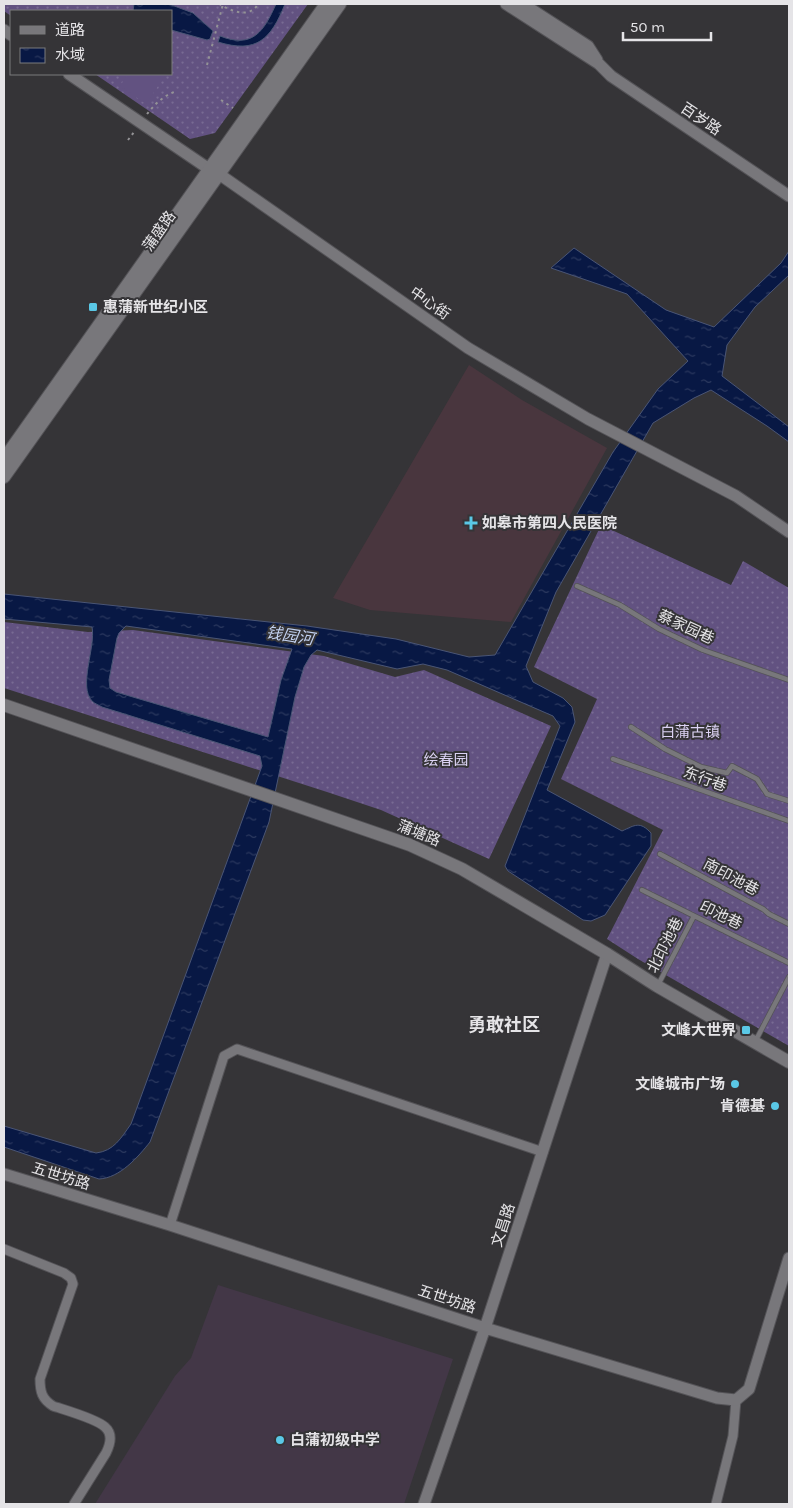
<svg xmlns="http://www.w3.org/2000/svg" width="793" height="1508" font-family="Karla,'Noto Sans SC',sans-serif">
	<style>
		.education { fill: #433747 }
		.medical { fill: #49363e }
		.grass { fill: url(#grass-dots) }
		.pitch { fill: #625281 }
		.water { fill: url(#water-ripples); stroke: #4a5575; fill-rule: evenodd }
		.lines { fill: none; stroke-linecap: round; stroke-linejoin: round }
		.service-casing { stroke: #545357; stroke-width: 6 }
		.minor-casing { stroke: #545357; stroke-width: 11 }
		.tertiary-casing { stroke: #545357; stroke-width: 13 }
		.secondary-casing { stroke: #545357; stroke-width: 14 }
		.path { stroke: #949396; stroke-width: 2; stroke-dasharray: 2.5 4; stroke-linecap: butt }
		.service { stroke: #78777b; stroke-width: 4.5 }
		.minor { stroke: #78777b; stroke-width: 9 }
		.tertiary { stroke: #78777b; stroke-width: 11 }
		.secondary { stroke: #78777b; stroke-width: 12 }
		.poi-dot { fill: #5ac8e6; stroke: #353437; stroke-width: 2 }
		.labels { text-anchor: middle; stroke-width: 4; stroke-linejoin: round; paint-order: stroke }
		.street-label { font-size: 15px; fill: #e5e4e7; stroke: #353437 }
		.poi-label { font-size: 15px; font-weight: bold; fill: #e5e4e7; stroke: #353437; text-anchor: start }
		.park-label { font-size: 15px; fill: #dbd2f3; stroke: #353437 }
		.water-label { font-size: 16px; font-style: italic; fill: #c2d1f0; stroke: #353437 }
		.quarter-label { font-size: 18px; font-weight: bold; fill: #e5e4e7; stroke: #353437 }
	</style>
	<defs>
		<pattern id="grass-dots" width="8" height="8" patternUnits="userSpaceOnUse" patternTransform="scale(1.25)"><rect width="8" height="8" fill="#625281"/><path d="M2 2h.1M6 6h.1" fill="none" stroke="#786b93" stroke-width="1.8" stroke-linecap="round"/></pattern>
		<pattern id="water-ripples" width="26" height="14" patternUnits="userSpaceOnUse" patternTransform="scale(1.25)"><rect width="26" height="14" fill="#081844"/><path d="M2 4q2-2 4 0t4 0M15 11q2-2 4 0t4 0" fill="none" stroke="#2c395f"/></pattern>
	</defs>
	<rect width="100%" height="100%" fill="#353437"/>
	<path class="education" d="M218,1285L453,1359L404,1504H95L175,1376L191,1358Z"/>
	<path class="medical" d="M469,365L522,400L607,448L511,622L370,610L333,598Z"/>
	<path class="grass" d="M4,4H308L215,133L190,139L95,74H171V11H11V16L4,11Z
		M601,525L731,585L743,561L789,588V1046L638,959L607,939L663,830L561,779L597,699L534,667Z
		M4,622L88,632L133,630L324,656L395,677L424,670L551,726L489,859L381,810L327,792L4,688Z"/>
	<path class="pitch" d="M128,74H166L146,104L120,86Z"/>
	<path class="water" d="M134,4H169L193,13L213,31L210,39L207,40L171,30V11H133Z
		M276,4H285C271,39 257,54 218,42L220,36C253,49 264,31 276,4Z
		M574,248L666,310L714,327L781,263L789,251V275L755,307L727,345L722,376L789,427V442L767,426L711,390L694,398L653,423L556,592L526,666L533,682L563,698L572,707L575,722L547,790L622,831C635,825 640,821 651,833V846L605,915L591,921L583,920L508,871L505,866L560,726L553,716L447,670L423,664L397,669L317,650L311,655L304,667L295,697L269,822L150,1142C138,1157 120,1178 99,1179L4,1147V1126L96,1153C114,1151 121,1138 131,1124L262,766L260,756L102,707C99,705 95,704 92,701C78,686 96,647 92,627L4,619V594L307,626L396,639L469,657L495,655L613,452L658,389L688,361L627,294L551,268ZM126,626L292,649L281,680L268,737L116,692L110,688L109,680L117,638L119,633Z"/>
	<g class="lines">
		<defs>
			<path id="service" d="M577,586L620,605L659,629L703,650L789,680
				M631,727L665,749L701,767L727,773L732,766L757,779L767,794L789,801
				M613,759L789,821
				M660,854L763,909L769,914L789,924
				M642,890L789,963
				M658,985L694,916
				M756,1040L789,977"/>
			<path id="minor" d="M170,1225L224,1056L237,1049L543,1152
				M4,1249L64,1273L71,1278L73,1284L40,1379C40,1392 42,1399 53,1406C65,1410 97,1419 105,1427C113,1434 110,1445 106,1453L74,1504
				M716,1504L733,1436L736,1400"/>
			<path id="tertiary" d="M506,4L599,64L611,76L789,196
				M523,4L588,46L597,60
				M4,30L11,35
				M69,74L209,169L219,174L468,348L588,419L736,496L789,532
				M4,1174L170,1225L485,1328L717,1398L736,1400L749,1389L789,1258
				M424,1504L485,1328L607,954"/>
			<path id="secondary" d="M4,459L326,4
				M4,477L340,4
				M4,705L410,845L462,869L607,954L657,986L789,1062"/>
		</defs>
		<use href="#service" class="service-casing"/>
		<use href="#minor" class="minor-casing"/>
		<use href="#tertiary" class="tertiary-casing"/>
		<use href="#secondary" class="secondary-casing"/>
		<path class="path" d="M219,4C231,11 250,19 258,4
			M207,65L223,4
			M221,100L233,108
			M147,114C155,104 164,95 177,91
			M128,140L134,132"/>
		<use href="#service" class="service"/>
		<use href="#minor" class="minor"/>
		<use href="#tertiary" class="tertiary"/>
		<use href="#secondary" class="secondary"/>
	</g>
	<g class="poi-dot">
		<rect x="88" y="302" width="10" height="10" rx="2.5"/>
		<path d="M468.5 515.5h5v5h5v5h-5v5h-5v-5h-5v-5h5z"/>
		<rect x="741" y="1025" width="10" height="10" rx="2.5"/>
		<circle cx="735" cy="1084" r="5"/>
		<circle cx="775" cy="1106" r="5"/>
		<circle cx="280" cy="1440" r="5"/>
	</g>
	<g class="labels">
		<g class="street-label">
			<text transform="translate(701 119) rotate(34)" y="5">百岁路</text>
			<text transform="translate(159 231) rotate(-55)" y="5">蒲盛路</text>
			<text transform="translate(430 303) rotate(35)" y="5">中心街</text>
			<text transform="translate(686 627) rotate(25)" y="5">蔡家园巷</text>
			<text transform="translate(705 779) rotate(20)" y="5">东行巷</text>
			<text transform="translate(419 833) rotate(22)" y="5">蒲塘路</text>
			<text transform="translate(731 877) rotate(28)" y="5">南印池巷</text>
			<text transform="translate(721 915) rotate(26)" y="5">印池巷</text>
			<text transform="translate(665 945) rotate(-63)" y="5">北印池巷</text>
			<text transform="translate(61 1176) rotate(17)" y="5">五世坊路</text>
			<text transform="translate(503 1225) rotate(-72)" y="5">文昌路</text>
			<text transform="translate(447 1299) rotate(18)" y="5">五世坊路</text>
		</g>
		<g class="poi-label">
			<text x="103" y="312">惠蒲新世纪小区</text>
			<text x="482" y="528">如皋市第四人民医院</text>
			<text x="736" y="1035" text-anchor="end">文峰大世界</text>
			<text x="725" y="1089" text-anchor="end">文峰城市广场</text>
			<text x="765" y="1111" text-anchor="end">肯德基</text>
			<text x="290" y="1445">白蒲初级中学</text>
		</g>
		<g class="park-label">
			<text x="690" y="737">白蒲古镇</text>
			<text x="446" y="765">绘春园</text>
		</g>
		<g class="water-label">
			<text transform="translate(290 635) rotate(9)" y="6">钱园河</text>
		</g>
		<g class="quarter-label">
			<text x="504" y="1031">勇敢社区</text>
		</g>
	</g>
	<rect width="793" height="1508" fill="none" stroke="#e5e4e7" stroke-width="10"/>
	<rect x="10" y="10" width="162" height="65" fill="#353437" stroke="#7b7a7d"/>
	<rect x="20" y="26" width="25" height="8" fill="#78777b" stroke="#7b7a7d"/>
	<text x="55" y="35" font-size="15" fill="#e5e4e7">道路</text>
	<rect x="20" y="48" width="25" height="15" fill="url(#water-ripples)" stroke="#7b7a7d"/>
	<text x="55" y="60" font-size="15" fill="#e5e4e7">水域</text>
	<path d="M623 32v8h88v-8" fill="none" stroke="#e5e4e7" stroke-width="2.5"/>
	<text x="630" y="32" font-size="15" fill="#e5e4e7" stroke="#353437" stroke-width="4" paint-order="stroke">50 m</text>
</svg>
